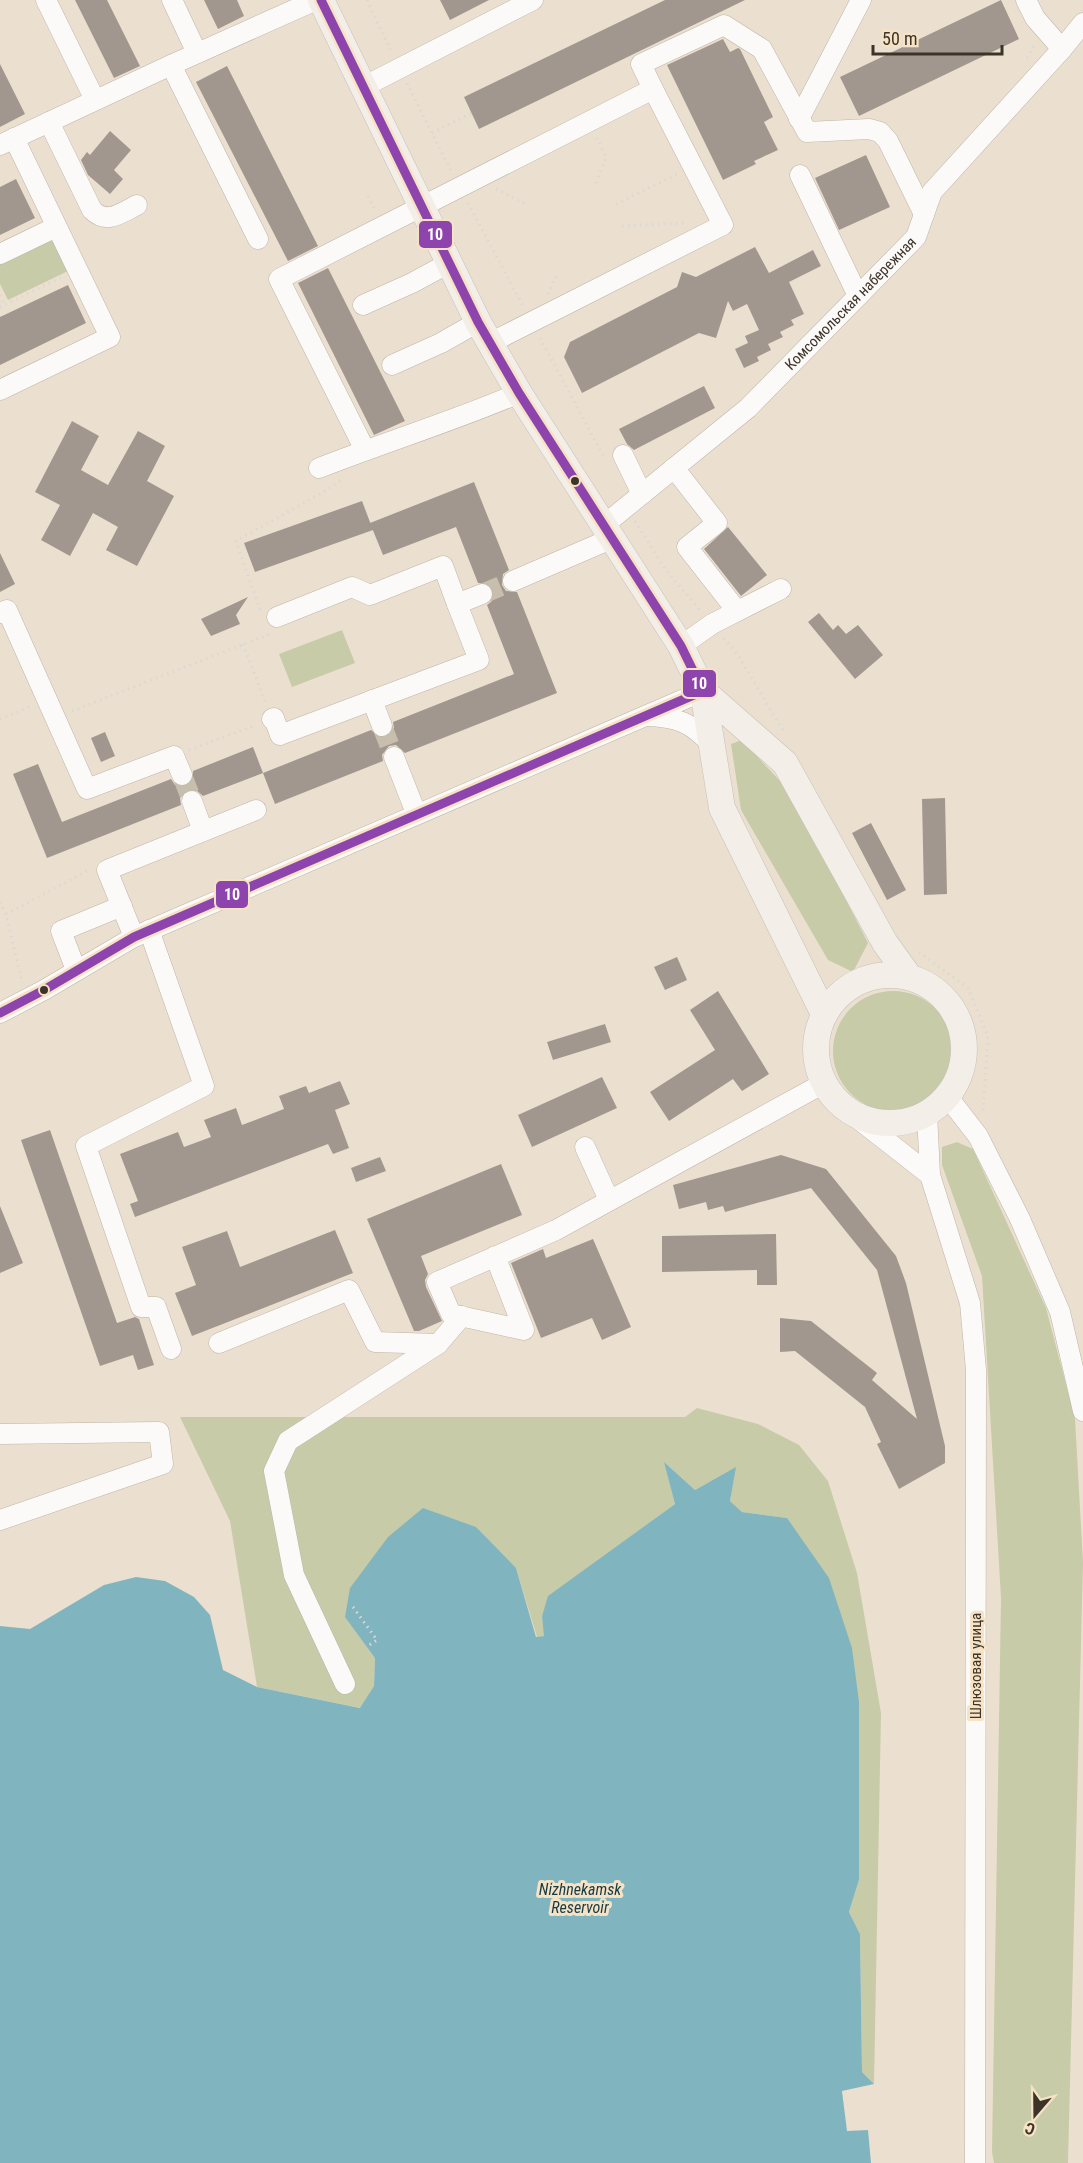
<svg xmlns="http://www.w3.org/2000/svg" width="1083" height="2163" font-family="'Roboto Condensed',sans-serif">
	<style>
		.green { fill: #c7cba8 }
		.water { fill: #80b5c0 }
		.building { fill: #a2978e }
		.lines { fill: none; stroke-linecap: round; stroke-linejoin: round }
		.minor-tunnel { stroke: #c8beae; stroke-width: 20; stroke-dasharray: 20 10; stroke-linecap: butt }
		.minor-casing { stroke: #beb5a8; stroke-width: 21 }
		.major-casing { stroke: #c6c0b7; stroke-width: 27 }
		.path { stroke: #dbd8d3; stroke-width: 3; stroke-dasharray: 1.5 4.5; stroke-linecap: butt }
		.minor { stroke: #fcfaf8; stroke-width: 20 }
		.major { stroke: #f4eee8; stroke-width: 26 }
		.bus-1-casing { stroke: #f6e2c4; stroke-width: 14 }
		.bus-1 { stroke: #8e44ad; stroke-width: 9 }
		.bus-dot { fill: #3c3429; stroke: #f6e2c4; stroke-width: 2 }
		.labels { text-anchor: middle; stroke-width: 6; stroke-linejoin: round; paint-order: stroke }
		.street-label { font-size: 15px; fill: #3c3429; stroke: #f6e2c4 }
		.water-label { font-size: 16px; font-style: italic; fill: #153a45; stroke: #f6e2c4 }
		.line-badge { stroke: #f6e2c4; stroke-width: 2 }
		.badge-label { font-size: 16px; text-anchor: middle; font-weight: bold; fill: #fff }
	</style>
	<rect width="100%" height="100%" fill="#ebe0cf"/>
	<path class="green" d="M49,239L53,242L68,271L8,300L0,284V260Z
		M342,630L355,663L292,687L279,654Z
		M742,740L791,793L868,943L853,972L828,960L741,810L731,744Z
		M833 1051a60 60 0 1 1 120 0a60 60 0 1 1-120 0Z
		M957,1142L973,1149L1046,1308L1075,1419L1083,1562L1068,2163H994L992,2152L1001,1598L982,1276L942,1165V1147Z
		M697,1408L758,1424L799,1445L828,1481L857,1573L881,1713L874,2084L862,2072L860,1934L849,1912L859,1880L787,1518L742,1512L730,1501L735,1468L695,1490L665,1463L675,1504L549,1596L542,1616L545,1636L537,1637L516,1568L375,1658L374,1686L361,1708L257,1687L230,1521L180,1417H685Z"/>
	<path class="water" d="M664,1462L695,1490L736,1467L730,1501L742,1512L787,1518L829,1578L852,1648L859,1702V1880L849,1912L860,1934L862,2072L874,2084L842,2091L847,2131L868,2130L871,2163H0V1626L30,1629L104,1585L136,1577L165,1581L194,1597L210,1615L223,1670L257,1687L360,1708L374,1686L375,1658L345,1617L350,1588L388,1537L423,1508L476,1527L516,1568L536,1637L544,1636L542,1616L548,1596L675,1504Z"/>
	<path class="building" d="M75,0H107L140,66L114,78Z
		M204,0H237L244,16L218,29Z
		M440,0H489L450,20Z
		M665,0H745L479,129L464,97Z
		M1001,0L1019,39L859,116L840,77Z
		M723,39L730,52L738,48L740,49L773,117L764,122L778,150L754,161L756,164L723,180L667,65Z
		M0,64L25,114L0,127Z
		M227,66L318,246L288,261L196,82Z
		M110,131L131,150L114,170L123,179L110,194L88,175L81,160L87,152L90,155Z
		M866,155L890,207L839,230L815,178Z
		M16,179L35,218L0,235V187Z
		M755,247L769,273L813,250L821,266L789,282L804,314L791,320L794,325L780,332L783,337L768,344L771,350L757,357L759,361L744,368L735,349L748,343L745,336L759,330L747,304L733,311L728,301L716,338L699,333L582,393L564,357L570,342L677,287L682,272L696,277Z
		M328,268L405,421L374,435L298,283Z
		M68,285L86,323L0,365V317Z
		M704,386L715,408L634,450L627,444L619,429Z
		M72,421L99,436L81,470L108,485L138,431L165,446L147,481L174,496L137,566L106,550L118,527L93,513L70,556L41,540L60,505L35,492Z
		M474,482L509,570L503,574L502,585L506,591L517,592L557,693L405,753L396,745L389,746L382,755L383,761L275,804L263,773L371,730L380,738L387,737L394,728L393,722L514,674L487,605L492,601L493,590L489,584L478,583L456,527L383,555L370,523Z
		M362,501L373,530L255,572L244,543Z
		M728,527L767,575L741,596L704,549Z
		M0,553L15,584L0,592Z
		M248,597L236,615L240,624L211,636L201,619Z
		M819,613L833,630L838,625L846,634L858,625L883,655L855,679L808,622Z
		M105,732L115,756L101,762L91,738Z
		M253,747L263,773L203,796L195,789L187,790L180,798L181,805L47,858L13,774L38,764L62,822L171,779L175,785L186,786L192,782L193,771Z
		M945,798L947,894L924,895L922,799Z
		M871,823L906,890L887,900L852,833Z
		M677,957L687,980L665,990L654,967Z
		M718,991L769,1074L742,1091L733,1079L669,1121L650,1092L715,1050L690,1010Z
		M605,1024L611,1042L553,1060L547,1042Z
		M602,1077L617,1108L532,1147L518,1115Z
		M340,1081L350,1104L335,1110L349,1148L333,1154L328,1144L135,1217L130,1204L138,1201L120,1154L178,1132L184,1147L211,1137L204,1120L236,1108L242,1125L284,1109L279,1096L306,1086L309,1093Z
		M50,1130L117,1323L135,1317L139,1319L154,1365L138,1370L133,1355L100,1366L21,1140Z
		M781,1155L826,1169L896,1256L906,1283L945,1446V1463L899,1489L877,1444L881,1442L865,1407L795,1351L780,1352V1318L811,1321L877,1373L872,1380L917,1419L877,1270L811,1188L725,1212L723,1206L708,1210L706,1202L679,1209L673,1185Z
		M380,1157L386,1171L356,1182L351,1168Z
		M501,1164L522,1215L421,1256L428,1274L425,1280L426,1287L442,1321L419,1331H414L367,1219Z
		M0,1206L23,1263L0,1273Z
		M335,1230L353,1273L192,1336L175,1293L196,1285L182,1247L227,1231L240,1267Z
		M776,1234L777,1285H757V1270L662,1272V1236Z
		M593,1239L631,1327L602,1340L592,1318L541,1338L511,1263L543,1249L546,1258Z"/>
	<g class="lines">
		<path class="minor-tunnel" d="M482,594L513,581
			M382,726L394,757
			M182,775L192,801"/>
		<defs>
			<g id="minor">
				<path d="M46,0L95,100"/>
				<path d="M172,0L197,53"/>
				<path d="M1026,0L1035,18L1062,49"/>
				<path d="M171,65L258,239"/>
				<path d="M363,87L533,0"/>
				<path d="M653,89L641,64L724,25L762,49L807,132L869,129L880,132L888,141L924,214"/>
				<path d="M799,119L861,0"/>
				<path d="M49,122L92,210C107,225 121,213 137,205"/>
				<path d="M0,145L171,65L316,0"/>
				<path d="M800,175L858,296"/>
				<path d="M0,254L56,227"/>
				<path d="M363,305L412,283L449,263"/>
				<path d="M392,365L441,343L478,322"/>
				<path d="M0,390L110,337L14,138"/>
				<path d="M365,450L279,279L653,89L723,225L490,343"/>
				<path d="M623,455L642,494"/>
				<path d="M319,468C385,442 454,421 519,393"/>
				<path d="M674,468L717,523L687,547L737,611"/>
				<path id="s1" d="M604,525L748,408L916,237L932,192L1062,49L1083,23"/>
				<path d="M513,581L613,538"/>
				<path d="M0,613L7,610L87,789L174,756L182,775"/>
				<path d="M277,617L352,587L370,595L443,566L457,604"/>
				<path d="M681,646L712,624L781,589"/>
				<path d="M372,700L382,726"/>
				<path d="M646,716C677,717 691,722 712,745"/>
				<path d="M272,719L274,718L280,735L479,660L457,604L482,594"/>
				<path d="M394,757L416,813"/>
				<path d="M192,801L203,831"/>
				<path d="M149,930L204,1086L86,1146L141,1307H156L171,1349"/>
				<path d="M134,937L107,870L256,810"/>
				<path d="M76,970L61,931L122,906"/>
				<path d="M0,1013L44,990L134,937L703,691"/>
				<path d="M947,1096L978,1136L1020,1219L1060,1312L1083,1411"/>
				<path d="M843,1107L930,1175"/>
				<path d="M927,1113L930,1175L970,1303L976,1370L975,2163"/>
				<path d="M585,1147L609,1200"/>
				<path d="M495,1256L524,1330L451,1314L437,1282L556,1230L824,1083"/>
				<path d="M219,1343L349,1290L375,1342L438,1344L462,1316"/>
				<path d="M0,1434L159,1432L163,1464L0,1520"/>
				<path d="M345,1684L294,1575L274,1471L288,1441L438,1344"/>
			</g>
			<path id="major" d="M321,0L478,322L519,393L681,646L703,691L722,808L824,1014
				M703,691L785,763L885,943L908,975
				M816 1049a74 74 0 1 1 148 0a74 74 0 1 1-148 0Z"/>
		</defs>
		<use href="#minor" class="minor-casing"/>
		<use href="#major" class="major-casing"/>
		<path class="path" d="M367,0L392,53
			M1027,58L1035,44
			M407,83L451,171
			M432,133L472,113
			M596,183L606,157L597,138
			M496,189L526,204
			M368,196L375,210
			M468,203L523,306
			M616,204L677,174
			M622,226L686,223
			M548,294L556,276
			M0,295L5,305
			M0,307L62,277
			M540,338L605,459
			M635,521L665,569L700,610
			M260,610L236,541L320,494L341,480
			M724,638L738,655L785,734
			M243,644L266,704
			M72,711L270,634
			M0,719L32,706
			M189,750L256,725
			M0,902L6,914L22,983
			M6,914L89,870
			M919,952L968,988L988,1036L983,1111
			M353,1607L377,1640L366,1647"/>
		<use href="#minor" class="minor"/>
		<use href="#major" class="major"/>
		<defs>
			<path id="bus-1" d="M0,1013L44,990L134,937L703,691L681,646L519,393L478,322L321,0"/>
		</defs>
		<use href="#bus-1" class="bus-1-casing"/>
		<use href="#bus-1" class="bus-1"/>
	</g>
	<g class="bus-dot">
		<circle cx="575" cy="481" r="5"/>
		<circle cx="44" cy="990" r="5"/>
	</g>
	<g class="labels">
		<g class="street-label">
			<text dy="5" stroke="none"><textPath href="#s1" startOffset="332">Комсомольская набережная</textPath></text>
			<text transform="translate(976 1666) rotate(-90)" y="5">Шлюзовая улица</text>
		</g>
		<g class="water-label">
			<text x="580" y="1895">Nizhnekamsk<tspan x="580" dy="18">Reservoir</tspan></text>
		</g>
	</g>
	<g class="line-badge">
		<rect x="418" y="220" width="35" height="29" rx="6" fill="#8e44ad"/>
		<rect x="682" y="669" width="35" height="29" rx="6" fill="#8e44ad"/>
		<rect x="215" y="880" width="34" height="29" rx="6" fill="#8e44ad"/>
	</g>
	<g class="badge-label">
		<text x="435" y="240">10</text>
		<text x="699" y="689">10</text>
		<text x="232" y="900">10</text>
	</g>
	<g transform="translate(1035 2115) rotate(200)" stroke="#f6e2c4" stroke-width="4.5" paint-order="stroke">
	<path d="M0-4.5L10 22L0 15L-10 22Z" fill="#3c3429"/>
	<text y="-9" font-size="16" font-weight="bold" text-anchor="middle" fill="#3c3429">С</text>
	</g>
	<path d="M873 45v9h129v-9" fill="none" stroke="#3c3429" stroke-width="3"/>
	<text x="882" y="45" font-size="18" fill="#3c3429" stroke="#f6e2c4" stroke-width="4.5" paint-order="stroke">50 m</text>
</svg>
